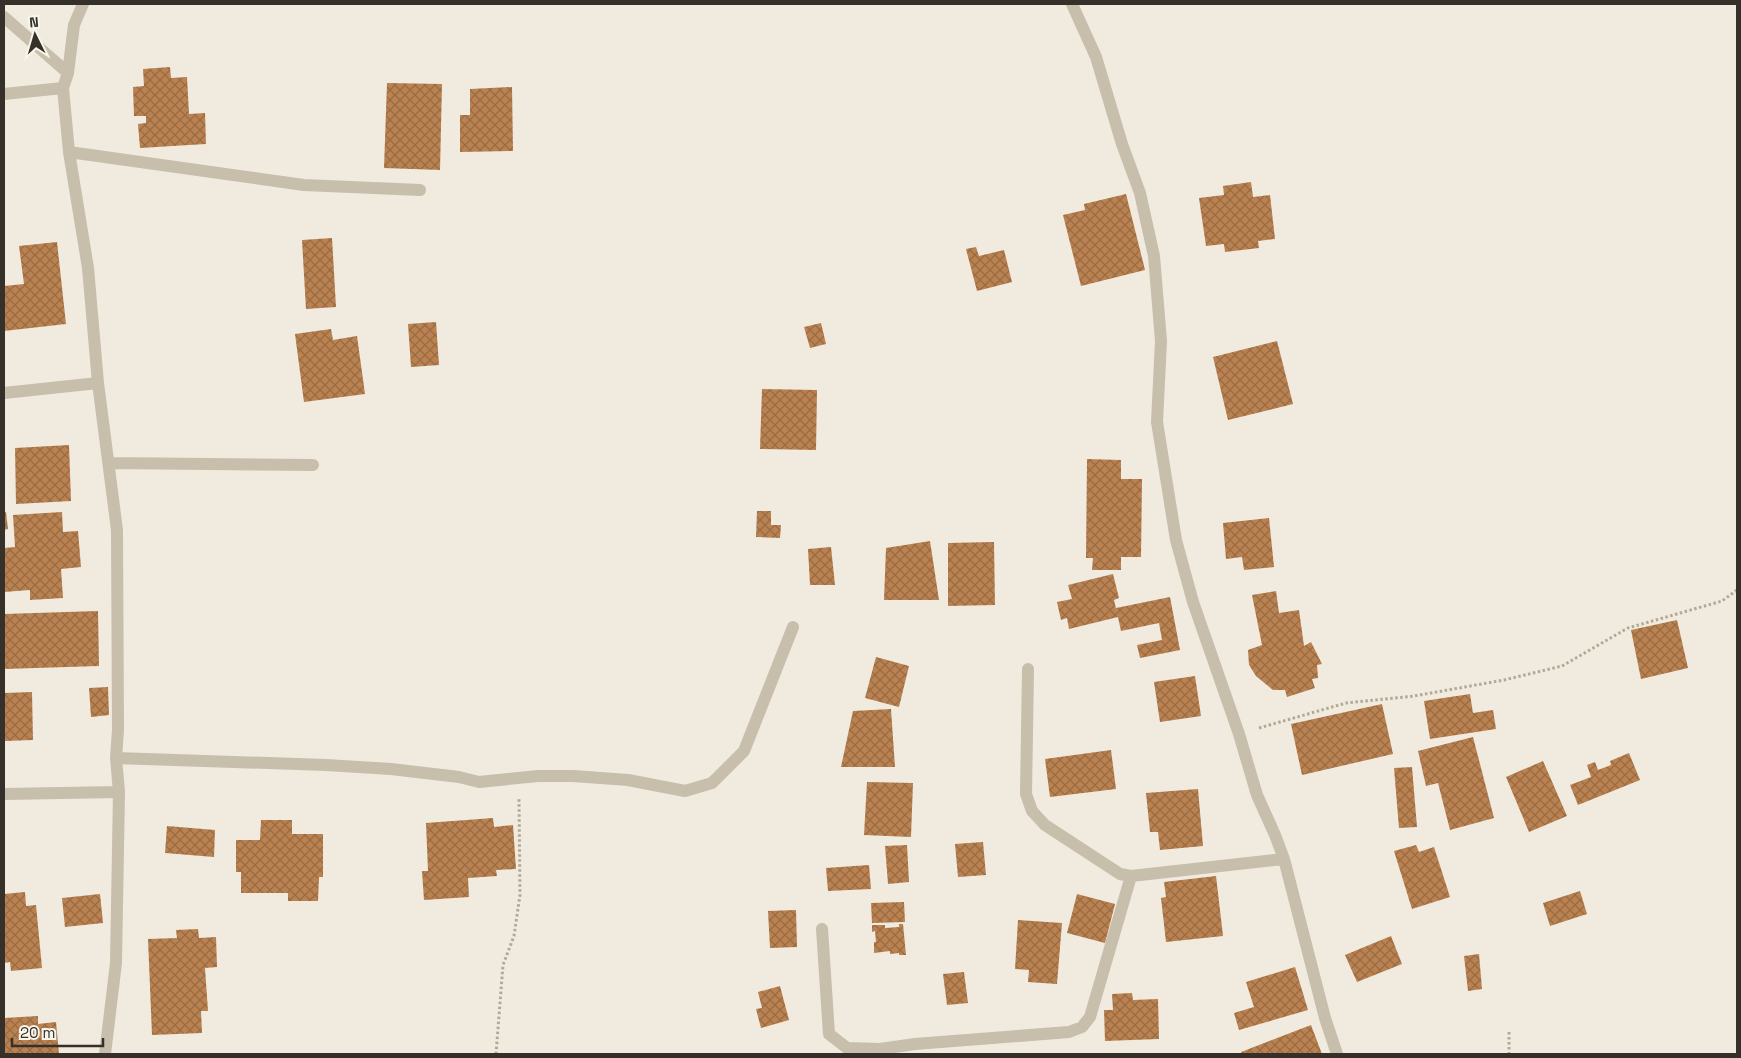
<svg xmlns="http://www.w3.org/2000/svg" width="1741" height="1058" font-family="'Space Grotesk',sans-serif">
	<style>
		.building { fill: url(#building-cross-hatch) }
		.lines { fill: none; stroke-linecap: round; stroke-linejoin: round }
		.path { stroke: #b3a895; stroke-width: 3; stroke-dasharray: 2.5 2.5; stroke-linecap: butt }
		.minor { stroke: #c7beab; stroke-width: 12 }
	</style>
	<defs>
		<pattern id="building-cross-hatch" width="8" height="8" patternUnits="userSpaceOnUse" patternTransform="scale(1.25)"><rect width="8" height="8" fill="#bb8251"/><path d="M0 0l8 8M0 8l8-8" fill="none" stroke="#996b43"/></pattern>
	</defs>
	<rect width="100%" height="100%" fill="#f0ebde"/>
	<path class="building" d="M170,67L171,78L187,77L189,114L205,113L206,144L140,148L138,124L146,123V116H134L133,87L144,86L143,69Z
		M387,83L442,84L440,170L384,168Z
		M512,87L513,151L460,152V115H470V89Z
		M1251,182L1253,197L1270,195L1275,239L1258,241L1259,248L1225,252L1224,244L1206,246L1199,198L1224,195L1223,186Z
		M1126,194L1145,270L1081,286L1063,215L1085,210L1084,204Z
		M332,238L336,307L306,309L302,240Z
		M57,242L66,324L4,331V286L24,284L19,246Z
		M976,247L979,256L1004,250L1012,282L977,291L966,249Z
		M436,322L439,365L411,367L408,324Z
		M821,323L826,344L810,348L804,327Z
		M331,329L333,340L357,336L365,394L304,402L295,334Z
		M1277,341L1293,404L1228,420L1213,357Z
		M762,389L817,390L816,450L760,449Z
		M69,445L71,501L16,504L15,448Z
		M1087,459L1121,460V479H1142L1141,557H1121V570H1092L1093,558H1086Z
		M757,511H771V525H781L780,538L756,537Z
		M4,512H6L8,529L4,530Z
		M62,512L63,532L78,531L81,567L61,569L63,598L30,600V590L4,592V548L15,547L13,515Z
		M1269,518L1274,567L1244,570L1242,557L1226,559L1223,523Z
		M930,541L939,600H884L886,548Z
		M994,542L995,605L948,606V543Z
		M831,547L835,585H810L808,549Z
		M1113,574L1119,598L1114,600L1118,617L1069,629L1067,618L1061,620L1057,602L1072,599L1068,585Z
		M1276,591L1279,613L1299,610L1304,646L1311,642L1322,664L1317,665L1318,678L1312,679L1315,688L1287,697L1285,690H1273L1256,676L1249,665L1248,650L1262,645L1252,595Z
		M1170,597L1180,650L1140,658L1137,645L1162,640L1159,623L1121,631L1116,608Z
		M98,611L99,666L4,669V614Z
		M1677,620L1688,668L1641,679L1631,630Z
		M876,657L909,666L899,707L865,698Z
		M1195,676L1201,716L1160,722L1154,682Z
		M108,687L109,715L91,717L89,688Z
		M32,692L33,740L5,741L4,693Z
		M1470,694L1473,713L1493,710L1496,729L1430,739L1424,701Z
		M1382,704L1393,754L1302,775L1291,724Z
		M891,709L895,767H841L853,711Z
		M1473,737L1494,818L1450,830L1438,783L1426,786L1418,751Z
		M1111,750L1116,789L1050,797L1045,759Z
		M1629,753L1640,780L1578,805L1570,785L1591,777L1587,765L1595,762L1598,770L1611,765L1610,761Z
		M1543,761L1567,816L1529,832L1506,777Z
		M1412,767L1417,827L1399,828L1394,768Z
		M867,782L913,783L911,837L864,835Z
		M1198,789L1203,846L1160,850L1158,832H1150L1146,793Z
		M493,818L494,827L513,825L516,869L496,870L497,876L468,878L469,897L424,900L422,871H428L426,823Z
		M261,820H292V834H323V877H319L318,901H288V893H241V872H236V840H260Z
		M167,826L215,830L214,857L165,853Z
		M983,842L986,875L958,877L955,844Z
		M907,845L909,882L888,884L885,846Z
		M1416,845L1419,852L1434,847L1450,897L1412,909L1394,851Z
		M869,865L871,889L828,891L826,868Z
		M1216,876L1223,936L1166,942L1161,898L1166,897L1164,882Z
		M1580,891L1587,914L1550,926L1543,903Z
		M25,892L26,906L36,905L42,968L11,971L10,962L4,963V894Z
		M100,894L103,923L65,927L62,898Z
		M1077,894L1115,904L1105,943L1067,933Z
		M904,902L905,922L872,923L871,903Z
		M796,910L797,947L770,948L768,911Z
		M1018,920L1062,923L1057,984L1028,982L1029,970L1015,969Z
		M899,924H903L906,955H899V953L890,954V951L874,953V942H876L875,931L872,932V925H885V928L899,927Z
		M198,929L199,938L216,937L217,967L205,968L208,1011H201L202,1033L152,1035L148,939L177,938L176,930Z
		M1391,936L1402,964L1357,982L1345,955Z
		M1479,954L1482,989L1468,991L1464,956Z
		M1295,967L1308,1010L1239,1030L1234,1013L1254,1007L1246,982Z
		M964,972L968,1003L947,1005L943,974Z
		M780,986L789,1020L761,1028L756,1009L762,1008L758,992Z
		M1132,993L1133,1000L1158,999L1159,1039L1105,1041L1104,1010H1113L1112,994Z
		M38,1016V1024L56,1022L59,1054H4V1018Z
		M1311,1025L1322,1054H1242L1241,1052Z"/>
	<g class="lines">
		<path class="path" d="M1259,728L1346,703L1414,696L1504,680L1562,666L1628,628L1722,601L1737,590
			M1509,1032V1054
			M496,1054L503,965L514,936L520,895L519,799"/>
		<path class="minor" d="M83,4L74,25L68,73L63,88L69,152L88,268L98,383L117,530L118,730L116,758L119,792L116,963L105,1054
			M1072,4L1096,57L1122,144L1140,193L1154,256L1161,341L1157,422L1176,540L1193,602L1239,734L1257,795L1275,835L1284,859L1325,1018L1337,1054
			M4,17L68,73
			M4,94L63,88
			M69,152L304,185L420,190
			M4,393L98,383
			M110,463L313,465
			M1028,669L1026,794L1032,811L1045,825L1120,874L1131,876L1284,859
			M116,758L326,765L391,769L459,777L479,782L538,776H573L628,780L685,791L712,783L744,751L793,627
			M4,794L119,792
			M822,929L829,1034L847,1048L880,1049L915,1044L1069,1032L1082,1027L1090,1017L1131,876"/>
	</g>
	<rect width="1741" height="1058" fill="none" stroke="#353029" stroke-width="10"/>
	<g transform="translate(35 35) rotate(355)" stroke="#f8f5ea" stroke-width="4" paint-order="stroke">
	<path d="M0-4L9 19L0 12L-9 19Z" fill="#353029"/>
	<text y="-8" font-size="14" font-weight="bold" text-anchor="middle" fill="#353029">N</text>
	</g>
	<path d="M12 1038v8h91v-8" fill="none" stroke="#353029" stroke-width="2.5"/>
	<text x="20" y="1038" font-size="15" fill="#353029" stroke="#f8f5ea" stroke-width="4" paint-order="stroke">20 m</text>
</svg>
